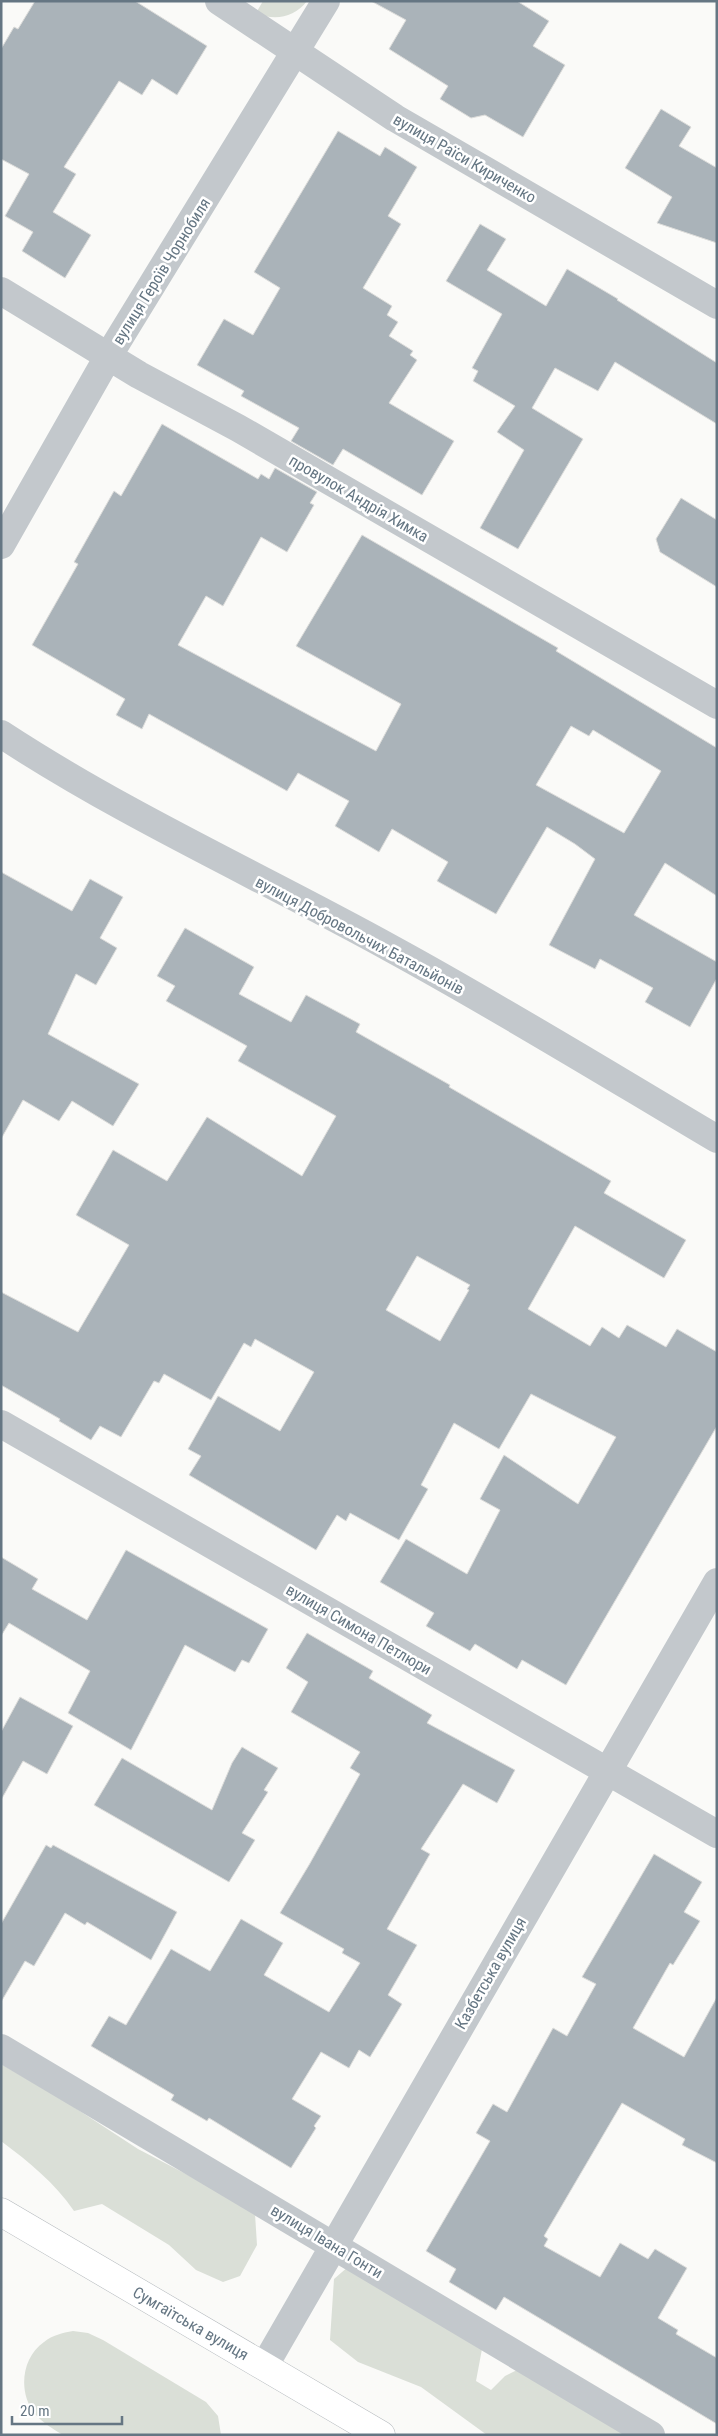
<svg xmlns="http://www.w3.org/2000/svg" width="718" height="2436" font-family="'Roboto Condensed',sans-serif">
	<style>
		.green { fill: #dadfd7 }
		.building { fill: #aab3b9; stroke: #dcdcda; fill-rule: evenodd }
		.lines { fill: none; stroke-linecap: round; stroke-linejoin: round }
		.major-casing { stroke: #b5babe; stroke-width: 29 }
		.minor { stroke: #c3c8cc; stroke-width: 28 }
		.major { stroke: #fff; stroke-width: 28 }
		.labels { text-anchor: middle; stroke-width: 5; stroke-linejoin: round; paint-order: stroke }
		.street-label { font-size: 16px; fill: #657683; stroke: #fff }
	</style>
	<rect width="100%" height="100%" fill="#fafaf8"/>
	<path class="green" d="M263,1H307C294,18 274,21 256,13Z
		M1,2064L63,2100L138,2149L236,2200L255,2214L257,2245L240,2276L223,2282L196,2270L169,2245L102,2204L74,2211C55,2183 29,2162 1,2141Z
		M349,2266L482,2349L476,2381L491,2390L505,2376L523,2367L636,2435H487L421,2387L358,2362L330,2340L334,2279Z
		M73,2331L88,2333L103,2340L206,2402L218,2416L221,2435H63C53,2429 43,2423 35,2414C18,2393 21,2358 44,2342C53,2335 62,2333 73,2331Z"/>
	<path class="building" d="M35,1H135L207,46L177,95L152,79L142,95L119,81L64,167L76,174L53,212L91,235L65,278L22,251L33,232L5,216L29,174L1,159V49L14,27L18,29Z
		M371,1H517L549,21L533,46L565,65L523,137L485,115L471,118L440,99L448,86L389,49L406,20Z
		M661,109L691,127L679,146L717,168V243L657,223L672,197L625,168Z
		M338,131L380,156L385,147L417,167L388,216L401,224L363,288L392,306L387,315L398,322L389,336L413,351L410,355L417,360L389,403L454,441L422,495L343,449L333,465L291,441L299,428L241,396L244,391L197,365L224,319L253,335L280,288L254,272Z
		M480,224L506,239L487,270L546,306L567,269L618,299L617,300L717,363V424L615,362L598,391L555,368L532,408L583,439L518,549L480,528L524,450L497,432L515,406L473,381L478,371L472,368L502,314L446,281Z
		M162,424L258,479L261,474L269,479L275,468L317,492L310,503L314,505L287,552L261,537L223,606L206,596L178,645L376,751L401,704L296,646L362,535L558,648L556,651L717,748V896L665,863L634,915L717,962V978L690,1027L645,1002L653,988L600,959L595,969L549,945L595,859L575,844L547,827L496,914L437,881L448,862L392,829L379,852L335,826L349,801L298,773L287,791L149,714L142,729L116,715L125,699L32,645L78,564L74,562L114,491L121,496ZM571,726L589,736L593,730L661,771L624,833L536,785Z
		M681,498L717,520V587L660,552L656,539Z
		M1,872L72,911L90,879L123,897L100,938L117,948L96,985L76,974L48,1034L139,1084L113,1126L72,1101L59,1121L23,1100L1,1139Z
		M185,928L254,967L239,994L291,1022L306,995L360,1024L356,1032L450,1085L449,1087L611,1181L604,1193L686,1240L664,1278L575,1226L528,1309L590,1346L602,1327L619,1338L627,1325L666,1347L677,1329L717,1352V1426L566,1685L522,1660L517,1669L475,1644L470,1651L426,1626L434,1613L380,1582L406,1539L467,1574L500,1510L480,1499L504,1455L578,1504L616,1437L531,1394L499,1449L454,1423L421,1485L428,1489L399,1540L350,1513L346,1521L337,1515L316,1550L189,1475L201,1456L188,1449L218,1396L280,1431L314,1372L255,1339L251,1347L244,1343L211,1400L164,1374L159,1383L154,1381L121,1437L100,1426L91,1440L59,1421L60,1419L1,1385V1292L78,1332L129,1245L76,1215L113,1150L167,1181L207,1117L302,1176L336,1116L238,1061L247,1046L166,1001L175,986L157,976ZM417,1256L470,1285L467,1289L469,1290L440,1341L386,1310Z
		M126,1550L268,1629L249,1663L242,1660L235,1672L185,1645L131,1750L68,1713L90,1671L9,1623L1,1636V1557L38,1579L32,1589L87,1620Z
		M307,1633L373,1671L369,1678L432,1715L427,1723L515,1770L497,1803L463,1784L421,1849L430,1854L387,1929L417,1945L388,1995L402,2004L370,2057L359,2050L349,2068L321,2052L292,2099L321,2116L314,2126L316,2128L291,2168L209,2118L207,2121L171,2100L174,2095L91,2046L109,2016L126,2025L171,1949L210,1971L241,1919L283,1943L264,1975L329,2012L360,1963L342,1953L344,1949L280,1913L309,1865L360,1774L350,1768L360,1752L291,1712L308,1682L286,1668Z
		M20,1697L73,1726L47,1774L23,1761L1,1800V1732Z
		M242,1747L278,1768L264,1790L268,1792L242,1833L255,1840L229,1882L94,1805L122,1758L212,1810L232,1763Z
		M46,1845L51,1848L53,1845L177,1912L151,1960L87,1922L85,1925L65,1913L34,1966L25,1961L1,2002V1924Z
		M654,1854L702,1882L684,1912L700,1921L673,1965L670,1963L633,2028L684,2057L717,1997V2163L682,2145L685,2139L622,2103L544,2236L548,2239L544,2246L600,2277L620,2243L648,2259L655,2249L687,2268L658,2318L678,2330L676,2334L717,2358V2424L504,2297L496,2310L449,2282L456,2269L426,2251L490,2141L476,2133L493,2104L507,2112L553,2028L567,2036L596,1984L582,1977Z"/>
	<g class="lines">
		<defs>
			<path id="major" d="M1,2212L381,2435"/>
		</defs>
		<use href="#major" class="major-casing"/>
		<path class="minor" d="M219,1L395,118L717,305
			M1,291L139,375L238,428L717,705
			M1,545L109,355L326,1
			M1,734C126,816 262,877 392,949C502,1009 609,1075 717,1139
			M1,1424L717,1834
			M1,2048L651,2435
			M265,2365L717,1582"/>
		<use href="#major" class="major"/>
	</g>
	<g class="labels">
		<g class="street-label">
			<text transform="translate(465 158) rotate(30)" y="6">вулиця Раїси Кириченко</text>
			<text transform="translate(161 271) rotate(-58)" y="6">вулиця Героїв Чорнобиля</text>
			<text transform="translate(359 498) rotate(30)" y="6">провулок Андрія Химка</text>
			<text transform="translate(360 935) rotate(28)" y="6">вулиця Добровольчих Батальйонів</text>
			<text transform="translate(359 1629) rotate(30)" y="6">вулиця Симона Петлюри</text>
			<text transform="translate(490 1973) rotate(-60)" y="6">Казбетська вулиця</text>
			<text transform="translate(327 2241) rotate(31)" y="6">вулиця Івана Гонти</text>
			<text transform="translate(191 2323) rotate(30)" y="6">Сумгаїтська вулиця</text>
		</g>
	</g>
	<rect width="718" height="2436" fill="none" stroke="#657683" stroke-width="5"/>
	<path d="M12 2416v8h110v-8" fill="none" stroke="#657683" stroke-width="2.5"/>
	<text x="20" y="2416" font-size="15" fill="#657683" stroke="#ffffff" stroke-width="4" paint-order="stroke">20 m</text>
</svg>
